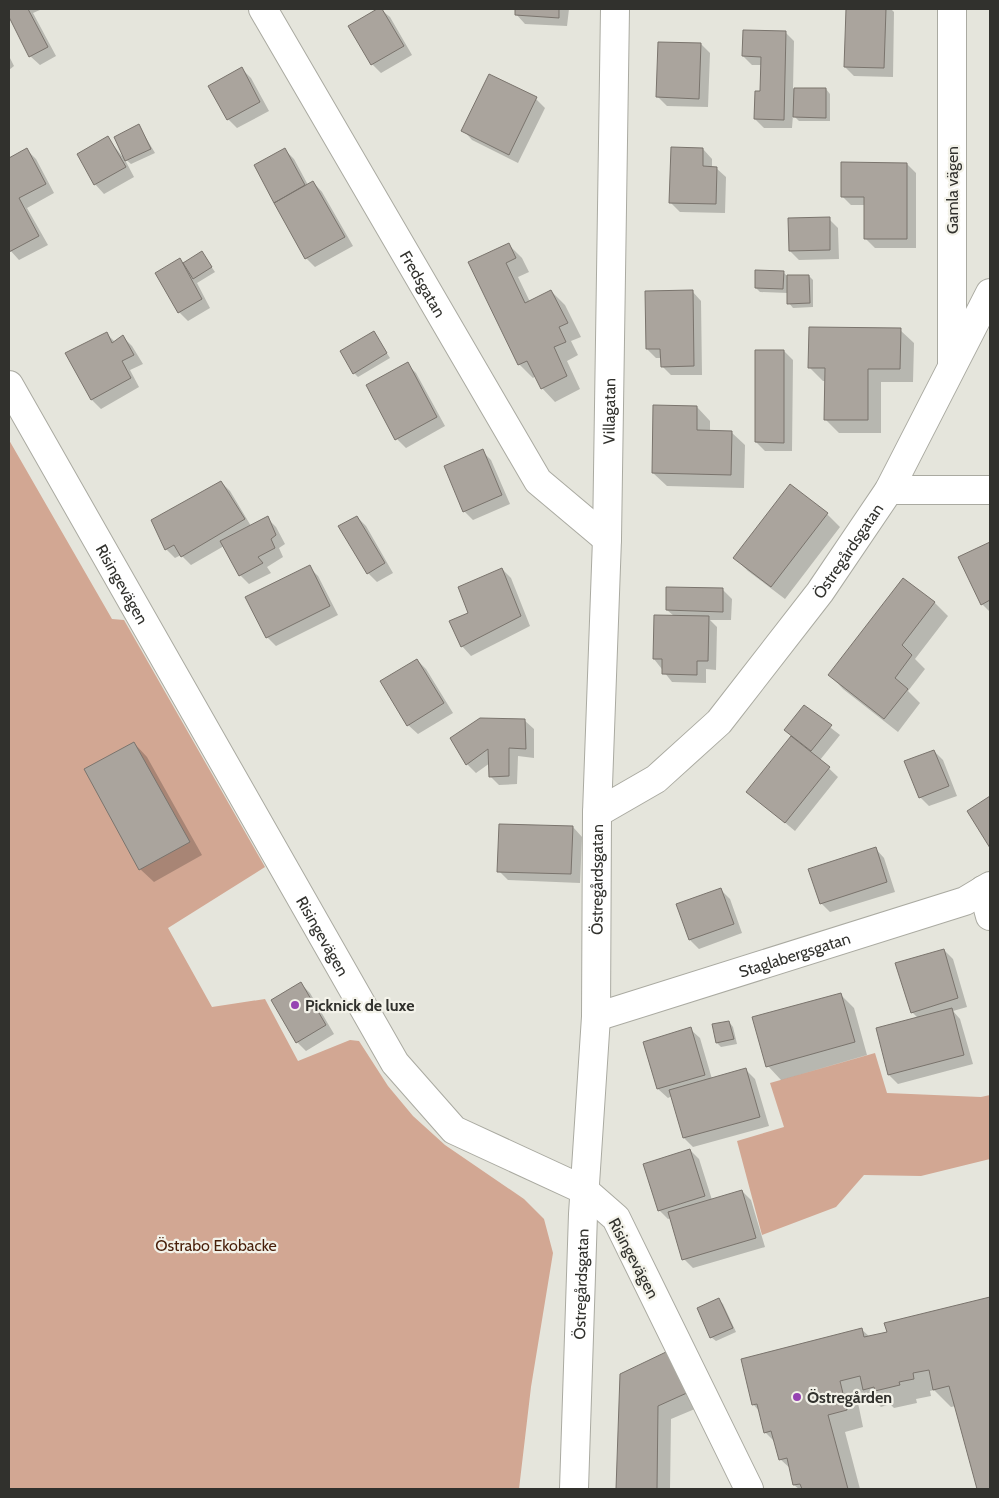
<svg xmlns="http://www.w3.org/2000/svg" width="999" height="1498" font-family="Cabin,sans-serif">
	<style>
		.green { fill: #d2a793 }
		.shadow { fill: #0003 }
		.building { fill: #aaa49d; stroke: #7a746d }
		.lines { fill: none; stroke-linecap: round; stroke-linejoin: round }
		.minor-casing { stroke: #aaaaa1; stroke-width: 30 }
		.minor { stroke: #fff; stroke-width: 28 }
		.poi-dot { fill: #9643b2; stroke: #f3f2e9; stroke-width: 2 }
		.labels { text-anchor: middle; stroke-width: 4.5; stroke-linejoin: round; paint-order: stroke }
		.street-label { font-size: 16px; fill: #31312d; stroke: #f3f2e9 }
		.poi-label { font-size: 16px; font-weight: bold; fill: #31312d; stroke: #f3f2e9; text-anchor: start }
		.park-label { font-size: 16px; fill: #481f0a; stroke: #f3f2e9 }
	</style>
	<rect width="100%" height="100%" fill="#e5e5dc"/>
	<path class="green" d="M9,440L112,619L124,620L265,867L168,928L212,1007L265,999L298,1061L350,1040L359,1041L388,1086L413,1116L445,1145L524,1199L544,1219L553,1253L531,1387L519,1489H9Z
		M875,1053L887,1093L981,1097L990,1095V1159L921,1176L864,1175L836,1207L762,1235L737,1141L784,1127L770,1083Z"/>
	<path class="shadow" d="M9,9H42L33,13L56,56L40,65L30,56L9,15Z
		M380,9L390,17L412,55L381,73L372,64L350,26Z
		M516,9H569L567,26L525,24L516,14Z
		M847,9H891L894,12L893,77L854,76L845,67Z
		M785,32L794,41L793,89H826L830,94V121H799L793,115L792,128H764L755,119L761,93L762,65H752L743,56Z
		M701,44L710,53L708,107L667,106L658,97Z
		M9,56L14,66L9,70Z
		M242,69L251,78L269,111L237,128L228,119Z
		M536,99L545,108L518,163L472,140L463,130Z
		M139,126L155,153L131,164L124,158L134,177L104,194L95,184L79,155L108,138L122,156Z
		M703,149L712,159V168H716L726,177L725,213L680,212L671,203Z
		M27,150L36,159L54,193L27,208L48,245L19,260L9,249V159Z
		M285,150L294,159L308,185L313,182L322,192L353,246L315,267L306,258L255,166Z
		M907,164L916,173V248H875L865,238L866,205H851L842,196Z
		M829,219L838,228L839,259L799,260L790,251Z
		M508,244L522,258L529,272L518,277L530,302L551,291L565,305L581,337L571,341L578,355L567,361L580,389L555,402L542,388L536,376L533,378L519,364L470,263Z
		M202,253L215,272L197,283L210,308L188,321L179,312L180,260L184,264Z
		M783,272L787,276H809L813,280V307L793,308L789,303L788,293L760,292L756,288Z
		M692,291L701,301L702,375H671L662,366V358H656L647,349Z
		M900,330L914,343L913,382H881V433H839L825,419L826,381H823L809,367Z
		M373,332L390,358L358,377L354,373Z
		M106,333L115,342L123,337L132,346L143,364L130,370L139,387L101,409L92,400L67,354Z
		M784,351L793,360L792,451H765L756,442Z
		M407,364L416,373L445,426L406,448L397,439Z
		M697,407L710,421V432H731L745,445L744,488L667,486L653,473Z
		M482,451L491,460L510,504L473,520L464,511Z
		M221,482L230,491L251,526L267,518L276,527L285,544L279,548L283,557L267,567L271,573L249,584L240,575L224,546L191,565L181,555L175,558L166,549L152,521Z
		M827,514L840,527L785,599L748,571L735,558Z
		M357,517L366,526L393,573L377,582L368,573Z
		M990,543V612L982,604L960,558Z
		M309,567L318,576L338,615L276,646L267,637Z
		M502,569L511,578L530,626L471,656L462,646L469,614Z
		M904,580L935,603L948,616L915,659L925,669L908,691L920,703L898,732L843,689L830,675Z
		M723,590L732,599L731,620H710L717,627L716,670L706,669V683L672,682L654,659L674,616L667,610Z
		M417,660L426,669L453,713L418,734L408,725L382,682Z
		M804,707L840,735L820,760L838,777L795,831L748,792L793,736Z
		M524,720L534,729V758L518,756L517,784L499,785L490,776V763L476,773L467,764L451,739Z
		M134,743L147,757L202,855L154,882L140,869Z
		M934,751L943,760L957,796L929,806L920,797Z
		M573,827L582,837L580,883L508,880L499,871Z
		M875,848L884,858L895,892L830,912L821,903Z
		M721,890L730,899L742,933L699,949L690,940Z
		M944,950L953,959L967,1007L953,1011L960,1019L973,1064L898,1084L889,1075L918,1018L912,1012Z
		M301,984L310,993L334,1034L306,1051L297,1042Z
		M840,994L854,1008L867,1055L781,1080L768,1066Z
		M729,1022L733,1027L737,1044L721,1047L717,1043Z
		M690,1029L700,1038L712,1079L746,1070L755,1079L769,1126L693,1147L684,1138L672,1096L668,1098L658,1089Z
		M690,1150L699,1159L712,1200L742,1191L751,1200L765,1247L693,1268L684,1259L671,1218L668,1219L659,1210Z
		M990,1298V1489H978L956,1406L951,1407L934,1390L930,1391L931,1396L916,1399L917,1403L894,1408L890,1404L881,1407L869,1395L857,1398L863,1427L845,1432L860,1489H799L794,1485L791,1469L780,1459L776,1443L765,1432L760,1412L753,1404L861,1329L870,1337L888,1333L886,1324Z
		M719,1300L723,1304L736,1332L716,1341L711,1337Z
		M666,1354L680,1368L702,1406L671,1419L670,1489H617L621,1375Z"/>
	<path class="building" d="M9,9H28L48,47L29,57L9,17Z
		M377,9H382L404,46L371,65L348,26Z
		M515,9H559V18L515,15Z
		M846,9H886L884,68L844,67Z
		M743,30L786,31L784,120L754,119L755,91H760L761,57L742,56Z
		M658,42L701,43L699,99L656,97Z
		M242,67L260,102L227,120L208,86Z
		M489,74L537,97L509,155L461,131Z
		M794,88H826V118L793,117Z
		M139,124L151,149L125,161L114,137Z
		M108,136L126,167L94,185L77,154Z
		M671,147L703,148V166L717,167L716,204L669,203Z
		M27,148L46,184L19,198L39,236L9,252V158Z
		M285,148L305,185L274,203L254,165Z
		M841,162L907,163V239H864V197H841Z
		M313,181L345,237L305,259L274,203Z
		M830,217V250L789,251L788,218Z
		M509,243L516,258L506,263L525,303L551,290L568,323L559,327L566,342L554,347L567,376L541,389L527,361L518,365L468,262Z
		M202,251L212,267L193,279L183,263Z
		M180,258L202,299L178,313L155,273Z
		M755,270L784,271L783,289L755,288Z
		M787,275H809L810,303L787,304Z
		M693,290L694,366L661,367L660,349H646L645,291Z
		M809,327L901,328L900,369H868V420H824L825,368H808Z
		M374,331L387,353L353,374L340,351Z
		M107,332L112,343L123,335L134,355L122,361L131,378L91,400L65,353Z
		M755,350H784V443L755,442Z
		M408,362L437,417L395,440L366,385Z
		M653,405L697,406V430L732,431L731,475L652,473Z
		M483,449L502,495L463,512L444,466Z
		M221,481L245,519L181,557L174,545L165,550L151,520Z
		M790,484L828,513L771,587L733,558Z
		M268,516L276,535L271,539L275,548L258,557L263,563L239,576L220,541Z
		M357,516L385,563L367,574L338,526Z
		M990,542V600L981,605L958,557Z
		M310,565L330,606L266,638L245,597Z
		M502,568L521,616L461,647L449,621L468,613L458,587Z
		M903,578L935,602L902,645L912,655L895,678L908,689L884,719L828,675Z
		M666,587L723,588V612L666,610Z
		M654,615L709,616L708,661H697V675L662,674V659H653Z
		M417,659L444,703L407,726L380,681Z
		M804,705L832,725L811,751L784,730Z
		M480,718L525,719L526,749L509,748V776L489,777L488,749L466,765L450,738Z
		M791,736L830,767L785,823L746,792Z
		M134,742L190,842L139,870L84,769Z
		M934,750L949,786L919,798L904,761Z
		M990,796V848L967,811Z
		M499,824L573,826L571,874L497,872Z
		M876,847L887,882L820,904L808,869Z
		M721,888L734,924L689,940L676,904Z
		M944,949L958,998L911,1013L895,963Z
		M301,982L326,1025L296,1043L271,1000Z
		M841,993L855,1042L766,1067L752,1017Z
		M952,1008L964,1055L888,1075L876,1028Z
		M729,1021L734,1039L716,1043L712,1024Z
		M691,1027L705,1075L657,1089L643,1042Z
		M746,1068L760,1117L683,1138L669,1090Z
		M690,1149L705,1196L658,1211L643,1164Z
		M742,1190L756,1238L682,1260L668,1212Z
		M990,1297V1489H977L949,1386L933,1390L929,1370L913,1373L914,1379L899,1382L900,1385L875,1391L874,1387L863,1390L860,1376L840,1381L847,1410L828,1415L848,1489H802L800,1484L793,1485L787,1458L779,1460L771,1431L764,1433L757,1404L752,1405L741,1359L862,1328L864,1337L887,1332L884,1323Z
		M719,1298L733,1328L710,1338L697,1308Z
		M666,1352L689,1392L658,1406L657,1489H616L620,1374Z"/>
	<g class="lines">
		<defs>
			<g id="minor">
				<path id="s1" d="M263,9L538,481L607,539"/>
				<path d="M952,365V9"/>
				<path id="s2" d="M9,385L395,1063L454,1130L584,1190L616,1218L749,1489"/>
				<path d="M889,490H990"/>
				<path id="s3" d="M597,813L607,539L615,9"/>
				<path d="M983,890L990,916"/>
				<path id="s4" d="M596,1017L965,901L990,886"/>
				<path id="s5" d="M574,1489L583,1214L596,1017L597,813L656,779L719,722L820,592L889,490L990,293"/>
			</g>
		</defs>
		<use href="#minor" class="minor-casing"/>
		<use href="#minor" class="minor"/>
	</g>
	<g class="poi-dot">
		<circle cx="295" cy="1005" r="5"/>
		<circle cx="797" cy="1397" r="5"/>
	</g>
	<g class="labels">
		<g class="street-label">
			<text transform="translate(952 190) rotate(-90)" y="6">Gamla vägen</text>
			<text dy="6" stroke="none"><textPath href="#s1" startOffset="318">Fredsgatan</textPath></text>
			<text dy="6" stroke="none"><textPath href="#s3" startOffset="402">Villagatan</textPath></text>
			<text dy="6" stroke="none"><textPath href="#s5" startOffset="1044">Östregårdsgatan</textPath></text>
			<text dy="6" stroke="none"><textPath href="#s2" startOffset="229">Risingevägen</textPath></text>
			<text dy="6" stroke="none"><textPath href="#s5" startOffset="610">Östregårdsgatan</textPath></text>
			<text dy="6" stroke="none"><textPath href="#s2" startOffset="634">Risingevägen</textPath></text>
			<text dy="6" stroke="none"><textPath href="#s4" startOffset="208">Staglabergsgatan</textPath></text>
			<text transform="translate(634 1258) rotate(62)" y="6">Risingevägen</text>
			<text dy="6" stroke="none"><textPath href="#s5" startOffset="205">Östregårdsgatan</textPath></text>
		</g>
		<g class="poi-label">
			<text x="305" y="1011">Picknick de luxe</text>
			<text x="807" y="1403">Östregården</text>
		</g>
		<g class="park-label">
			<text x="216" y="1251">Östrabo Ekobacke</text>
		</g>
	</g>
	<rect width="999" height="1498" fill="none" stroke="#31312d" stroke-width="20"/>
</svg>
